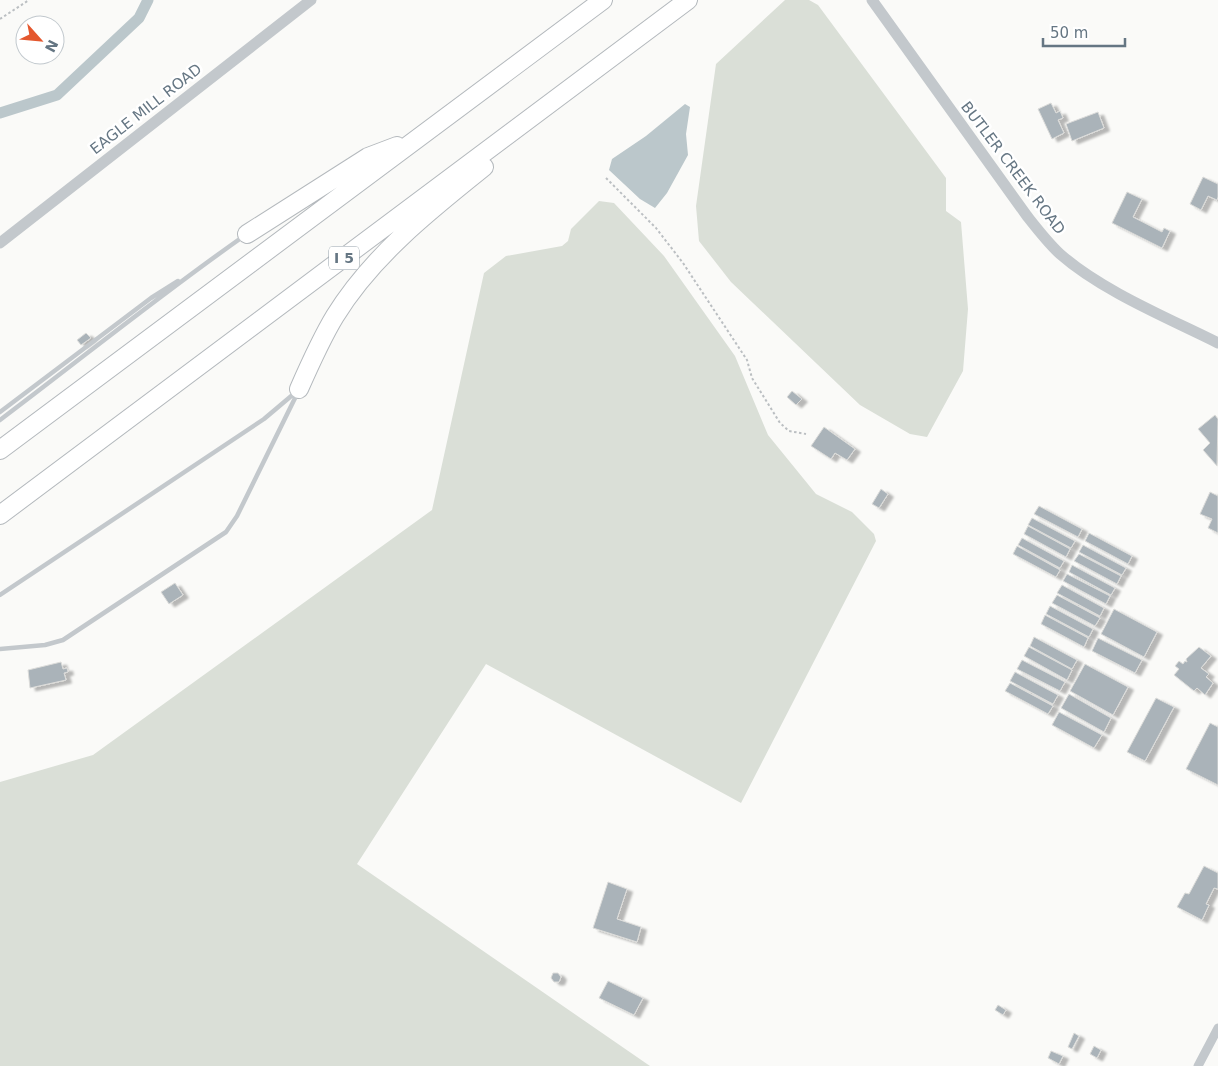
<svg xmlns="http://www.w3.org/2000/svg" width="1218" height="1066" font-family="'DejaVu Sans',sans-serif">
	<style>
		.green { fill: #dadfd7 }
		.water { fill: #bbc7cb }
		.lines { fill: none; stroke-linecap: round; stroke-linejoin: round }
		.canal { stroke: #bbc7cb; stroke-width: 11 }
		.building { fill: #aab3b9; stroke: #dcdcda; filter: url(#shadow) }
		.motorway-casing { stroke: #b4b9bd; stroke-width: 20 }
		.path { stroke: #bbbfc2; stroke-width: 2; stroke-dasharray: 2.5 2.5; stroke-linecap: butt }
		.service { stroke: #c3c8cc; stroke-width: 4.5 }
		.minor { stroke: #c3c8cc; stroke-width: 9 }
		.tertiary { stroke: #c3c8cc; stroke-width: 11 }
		.motorway { stroke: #fff; stroke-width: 18 }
		.labels { text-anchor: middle; stroke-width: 5; stroke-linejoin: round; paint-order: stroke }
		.shield { fill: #fff; stroke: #939fa8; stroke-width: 1 }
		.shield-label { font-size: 14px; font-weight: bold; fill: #657683 }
		.street-label { font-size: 15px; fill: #657683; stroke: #fff }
	</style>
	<defs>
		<filter id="shadow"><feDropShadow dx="5.5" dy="3" stdDeviation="1" flood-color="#0004"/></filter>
	</defs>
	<rect width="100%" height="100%" fill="#fafaf8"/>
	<path class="green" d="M785,0H809L818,5L946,178V211L961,222L968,309L963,371L927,437L910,434L860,405L731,282L699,241L696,206L716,64Z
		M599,201L614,203L664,256L735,356L768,435L816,494L852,512L874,534L876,541L741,803L486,664L357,864L650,1066H0V782L93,755L432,510L484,273L506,256L562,246L568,241L571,229Z"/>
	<path class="water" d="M685,104L690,107L686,134L688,155L667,193L655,208L640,199L609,170L612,159L646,136Z"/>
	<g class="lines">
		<path class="canal" d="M0,113L57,95L139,18L148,0"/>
	</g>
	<path class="building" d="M1051,103L1056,113L1060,111L1063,118L1058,120L1064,133L1052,139L1038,109Z
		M1098,112L1104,128L1072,141L1066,124Z
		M1203,177L1218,184V197L1217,200L1208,196L1201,210L1190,204Z
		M1127,192L1142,199L1133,217L1162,232L1164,228L1170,231L1162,248L1112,223Z
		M86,333L91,338L81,345L77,340Z
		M792,391L802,399L796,405L787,397Z
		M1215,415L1218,419L1217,466L1203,450L1210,443L1198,429Z
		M824,427L855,449L847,460L835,453L831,459L811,446Z
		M881,489L888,494L879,508L872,504Z
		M1210,492L1218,496V533L1208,528L1212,519L1200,514Z
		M1039,506L1082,529L1078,537L1034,514Z
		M1032,518L1075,541L1071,548L1028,525Z
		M1028,526L1070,549L1066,557L1024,534Z
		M1089,533L1132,556L1128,564L1085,541Z
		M1022,538L1064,561L1060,568L1018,545Z
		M1083,545L1126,568L1122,575L1079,552Z
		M1017,546L1060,570L1056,577L1013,554Z
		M1079,554L1121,576L1117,584L1074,561Z
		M1072,565L1115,588L1111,595L1069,572Z
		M1067,574L1110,596L1106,604L1063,581Z
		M175,583L183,595L169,604L161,592Z
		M1062,585L1104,608L1100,616L1057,593Z
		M1057,595L1100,618L1095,626L1052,603Z
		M1050,606L1093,629L1089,637L1046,614Z
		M1114,609L1157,632L1144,657L1101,634Z
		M1045,615L1088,638L1084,647L1041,624Z
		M1034,637L1077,660L1072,669L1030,646Z
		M1098,638L1142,660L1135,673L1092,651Z
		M1029,647L1072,670L1067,680L1024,656Z
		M1199,647L1211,656L1201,668L1209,674L1206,677L1213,683L1205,695L1197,688L1194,691L1174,675L1179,669L1175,666L1179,661L1183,664L1185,661L1187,662L1186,659Z
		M1022,660L1065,682L1060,691L1017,669Z
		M61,662L63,669L67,668L68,672L64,673L66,680L30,688L28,670Z
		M1085,664L1128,687L1113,715L1070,691Z
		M1015,672L1058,695L1053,704L1010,681Z
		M1010,683L1053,706L1048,714L1005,691Z
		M1069,694L1111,718L1104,732L1061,708Z
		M1156,698L1174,707L1145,761L1127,752Z
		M1059,712L1102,735L1094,748L1052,725Z
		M1210,723L1218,727V785L1186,769Z
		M1204,866L1218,873V889L1214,888L1206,904L1209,905L1202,920L1177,907L1185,893L1189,894Z
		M608,882L627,889L617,919L641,927L637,942L593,928Z
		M553,973H558L561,977L559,982H554L551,978Z
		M608,981L643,998L634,1015L599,998Z
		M998,1005L1006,1010L1003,1015L995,1010Z
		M1074,1033L1079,1036L1072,1049L1068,1047Z
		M1094,1046L1101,1050L1097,1058L1090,1054Z
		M1051,1051L1063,1056L1059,1064L1048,1058Z"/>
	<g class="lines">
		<defs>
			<path id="motorway" d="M247,234L368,157L397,146
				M299,389C310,364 321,339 335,316C372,256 429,211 484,167
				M0,450L603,0
				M0,515L688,0"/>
		</defs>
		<use href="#motorway" class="motorway-casing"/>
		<path class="path" d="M0,19L29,0
			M606,178L656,228L683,263L747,360L752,378L780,423L789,431L806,434"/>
		<path class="service" d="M0,412L151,298L178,281
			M0,420C81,359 161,294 244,236
			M0,595L264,419L296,392
			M0,649L45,645L63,640L226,532L237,516L298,392"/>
		<path class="minor" d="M1198,1066L1218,1028"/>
		<path class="tertiary" d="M872,0L1027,216C1038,230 1048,243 1060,254C1102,291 1168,318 1218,343
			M0,243L311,0"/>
		<use href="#motorway" class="motorway"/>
	</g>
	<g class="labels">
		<rect class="shield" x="329" y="246.5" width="30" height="23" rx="4"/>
		<g class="shield-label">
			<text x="344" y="263">I 5</text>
		</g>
		<g class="street-label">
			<text transform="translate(146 109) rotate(-38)" y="5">EAGLE MILL ROAD</text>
			<text transform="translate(1013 168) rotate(53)" y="5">BUTLER CREEK ROAD</text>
		</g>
	</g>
	<g transform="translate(40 40) rotate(117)"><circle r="24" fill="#ffffff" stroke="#c1c8cd"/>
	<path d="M0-4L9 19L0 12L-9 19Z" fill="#e4572e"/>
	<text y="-8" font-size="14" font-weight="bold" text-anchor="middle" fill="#657683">N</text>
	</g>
	<path d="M1043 38v8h82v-8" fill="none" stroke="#657683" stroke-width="2.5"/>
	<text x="1050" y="38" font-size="15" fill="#657683" stroke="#ffffff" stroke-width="4" paint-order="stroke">50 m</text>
</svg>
